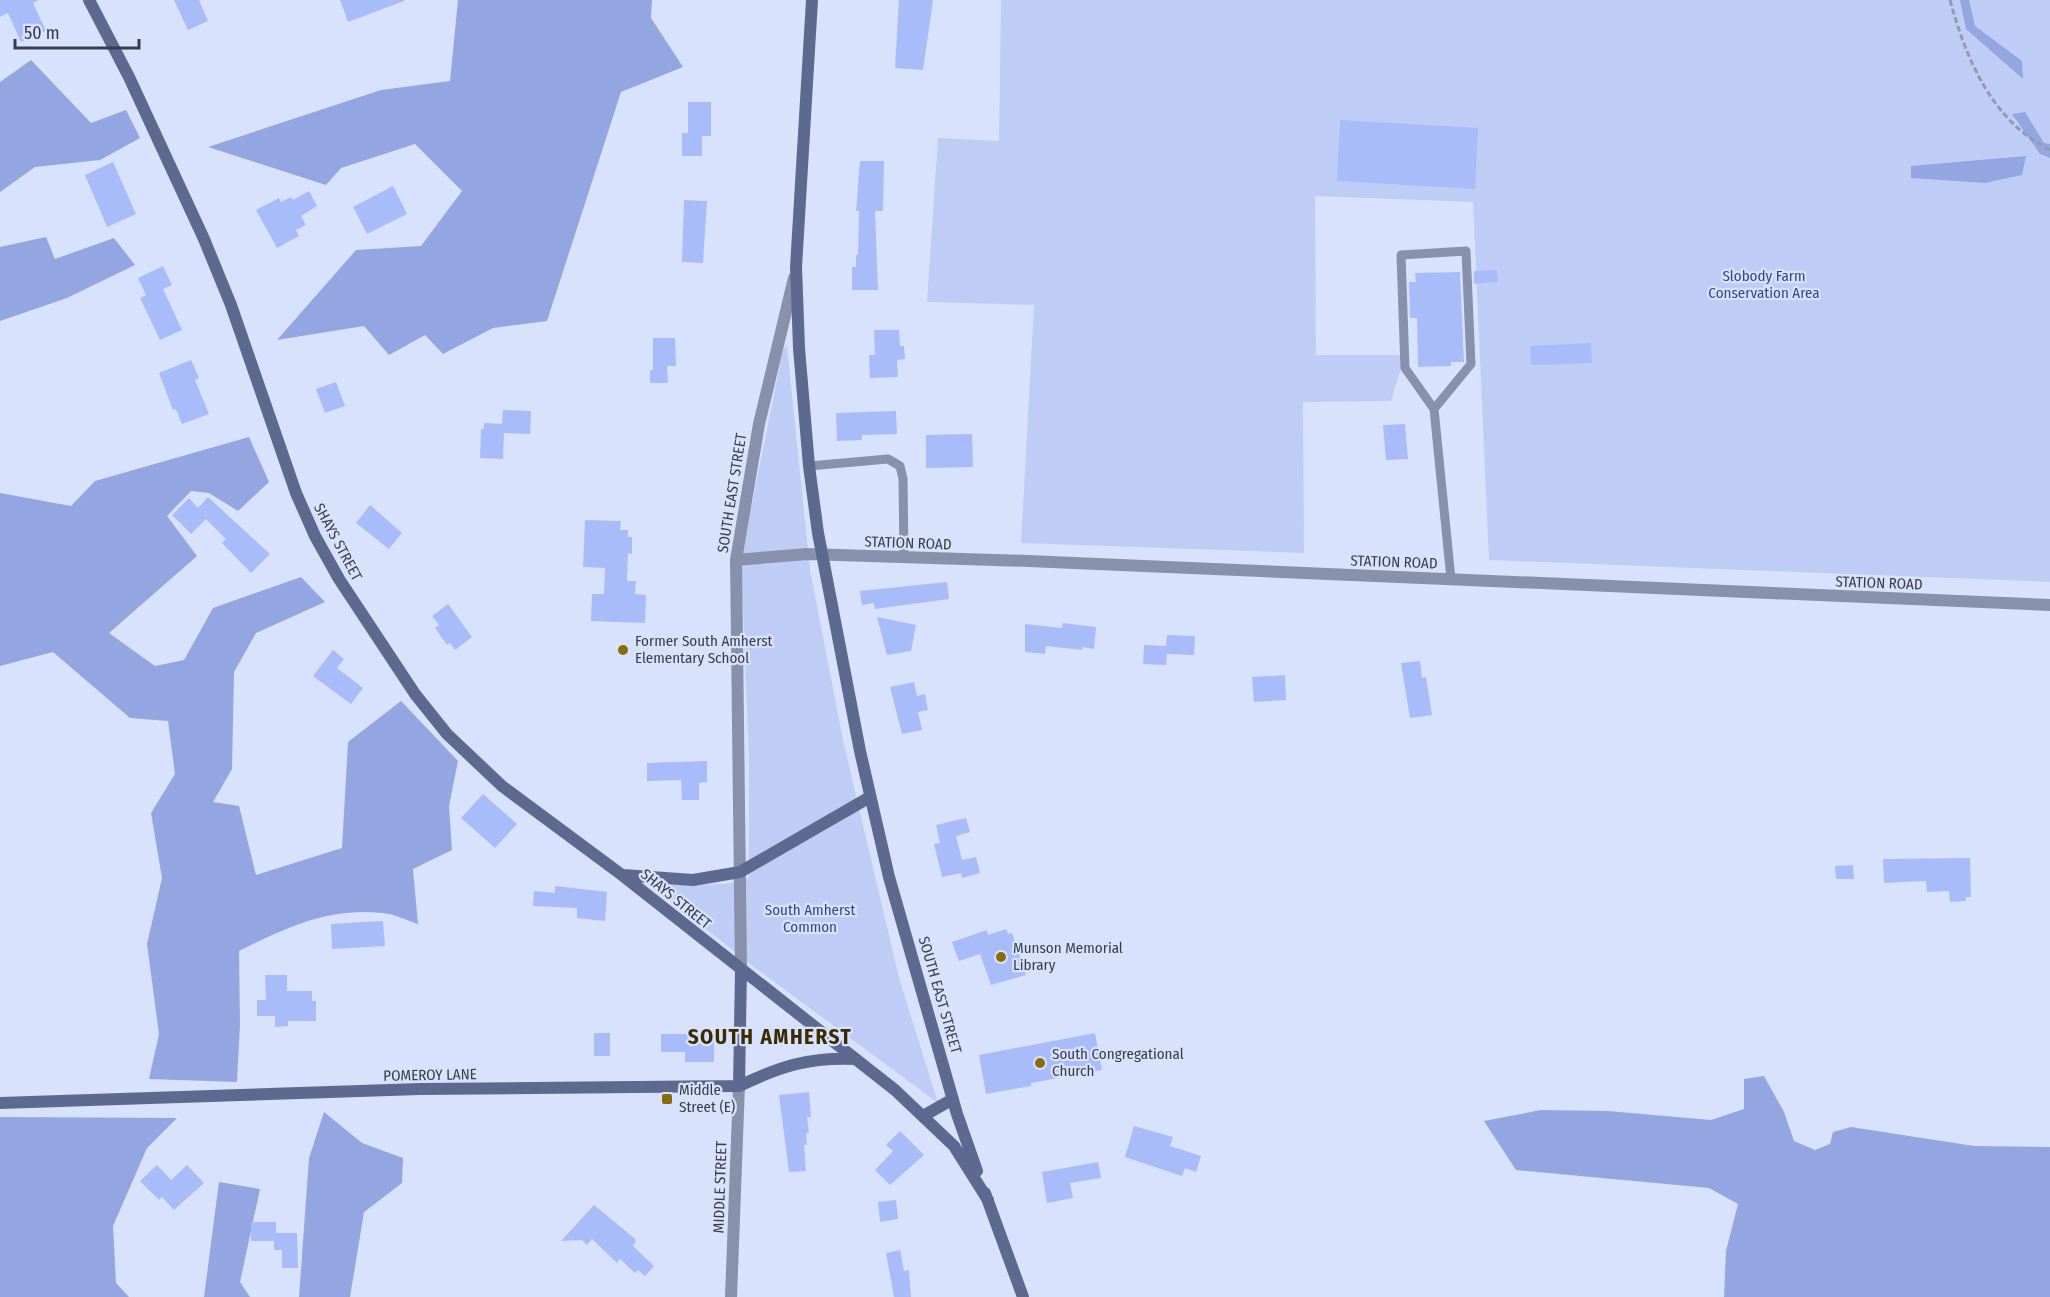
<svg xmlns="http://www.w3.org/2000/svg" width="2050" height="1297" font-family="'Fira Sans Condensed',sans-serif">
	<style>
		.green { fill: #bfcdf6 }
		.forest { fill: #93a6e1 }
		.building { fill: #a8bcf9 }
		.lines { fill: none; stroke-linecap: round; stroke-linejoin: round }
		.path { stroke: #939aae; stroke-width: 3; stroke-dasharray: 6 3; stroke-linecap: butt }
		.lane { stroke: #8891ab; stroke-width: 9 }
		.street { stroke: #8891ab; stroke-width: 12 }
		.secondary { stroke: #5d698e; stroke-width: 12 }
		.poi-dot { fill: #876c09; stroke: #d9e2fc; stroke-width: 2 }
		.labels { text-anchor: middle; stroke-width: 4.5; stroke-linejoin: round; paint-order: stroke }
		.park-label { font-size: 15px; fill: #34468d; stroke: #d9e2fc }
		.street-label { font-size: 15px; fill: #383d49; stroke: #d9e2fc }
		.poi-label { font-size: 15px; fill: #383d49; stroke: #d9e2fc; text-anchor: start }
		.district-label { font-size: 21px; font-weight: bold; letter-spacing: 1.5px; fill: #392c01; stroke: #d9e2fc }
	</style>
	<rect width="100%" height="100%" fill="#d9e2fc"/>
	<path class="green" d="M1001,0H2050V582L1489,560L1473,202L1315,196L1316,355H1405L1391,401L1303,402L1304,553L1021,543L1034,305L927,302L938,138L999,141Z
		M787,346L810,570L843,740L899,978L938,1103L750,964L651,885L725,884L749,878V759L741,558L783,350Z"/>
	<path class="forest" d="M458,0H652L651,18L683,67L621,92L547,321L493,328L443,354L425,335L389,355L364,326L277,340L356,250L421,246L462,191L415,144L341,168L326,185L208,147L381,90L450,81Z
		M1960,0H1969L1975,26L2022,61L2023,79L1966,29Z
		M31,60L91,123L126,110L140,138L100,160L35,167L0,192V82Z
		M2025,112L2044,143L2050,144V158L2040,154L2012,114Z
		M2026,156L2022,175L1985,183L1911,178V166Z
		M46,237L55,259L114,238L135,265L67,298L0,321V247Z
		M249,437L269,482L238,511L209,493L191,491L167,516L197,556L109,633L155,666L184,660L213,608L301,577L325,602L256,633L234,672L232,769L213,802L239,806L256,875L342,848L348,742L401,701L458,761L449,806L452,850L413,869L418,924C406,920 394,914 382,913C329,907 285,928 239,951L240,1024L237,1082L149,1079L159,1034L147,944L162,878L151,813L175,774L168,721L130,718L53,652L0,666V493L71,506L95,481Z
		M1764,1076L1784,1112L1794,1141L1815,1150L1830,1144L1833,1132L1851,1127L1974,1146L2050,1147V1297H1724L1726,1251L1738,1204L1709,1188L1516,1170L1484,1121L1541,1110L1608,1111L1711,1120L1744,1109V1079Z
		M324,1112L362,1143L403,1158L402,1183L364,1212L350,1297H299L309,1158Z
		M0,1117L177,1118L147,1148L113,1226L116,1283L129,1297H0Z
		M219,1182L260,1189L240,1282L250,1297H204Z"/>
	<path class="building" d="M0,0H39L33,3L46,31L21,42L8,13L0,17Z
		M174,0H199L208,21L188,30Z
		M340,0H404V1L348,22Z
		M899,0H933L923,70L895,68Z
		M688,102H711V136H702V156H682V133H688Z
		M1340,120L1478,128L1475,189L1337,181Z
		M860,161H884L883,211H875L878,290H852V267H856V255H858L859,211H856Z
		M113,162L136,214L107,227L85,175Z
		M393,186L407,214L367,234L353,207Z
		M309,191L317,206L301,216L306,225L296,230L299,236L277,248L256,210L279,198L281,202L291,197L293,200Z
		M684,200L707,201L703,263L682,262Z
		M163,266L172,285L163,289L182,330L160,340L140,298L146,295L138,278Z
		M1497,270L1498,282L1474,284V271Z
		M1460,272L1464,362H1451V366L1418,367L1417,318H1410L1409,282H1416L1415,273Z
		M874,330H899L900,346H904L905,359L897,360L898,377L870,378L869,355H875Z
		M653,338H675L676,366H667L668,383H650V370H653Z
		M1591,343L1592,363L1531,365L1530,346Z
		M191,360L199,378L195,380L209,414L182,424L176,409L173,410L159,373Z
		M336,382L345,406L325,413L316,389Z
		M503,410L531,411L530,434L504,433L503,459L480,458L481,429H484V423L502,424Z
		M896,411L897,434L862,435V440L837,441L836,413Z
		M1405,424L1408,459L1386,460L1383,425Z
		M972,434L973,467L926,468V435Z
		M208,497L270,554L251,573L222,543L226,539L206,519L191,534L172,515L189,498L198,508Z
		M370,505L402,533L389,549L356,523Z
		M585,520L621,521L620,530H628V537H632V554L628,553L627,581H636L635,594L646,595L645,623L591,621L592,594H604L605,568L583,567Z
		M947,582L949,599L875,609L874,603L862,605L860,591Z
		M448,604L472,637L455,650L450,643L447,645L435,628L439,625L432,616Z
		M877,617L916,625L911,651L887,655Z
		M1063,623L1096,627L1094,649L1082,647V650L1046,646L1045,654L1025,652V624L1062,628Z
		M1167,635L1195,636L1194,655L1167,654L1166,665L1143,664L1144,645L1166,646Z
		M333,650L344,659L337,668L363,688L351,704L313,676Z
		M1420,661L1422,678L1426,677L1432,715L1410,718L1401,663Z
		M1285,675L1286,700L1254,702L1252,677Z
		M914,682L917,696L925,694L928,710L918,712L922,730L902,734L890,687Z
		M707,761V782L699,783V800H682L681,780L647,781V763Z
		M483,794L517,824L495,848L461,818Z
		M966,818L970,832L956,836L962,860L976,857L980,873L962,878L961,873L942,877L934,844L940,843L936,825Z
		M1970,858L1971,897H1966V901L1950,902L1949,891L1927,892L1926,881L1884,883L1883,859Z
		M1853,865L1854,879H1836L1835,866Z
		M555,886L607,892L605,921L577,918V908L533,906L534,891L555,893Z
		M383,921L385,946L332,949L331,924Z
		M1006,929L1008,934L1012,933L1026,975L991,985L980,954L959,961L952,942L987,930L988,935Z
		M265,975H287V991H312V1001H316V1021H288V1026L275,1027V1016H257V1000H266Z
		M594,1033H610V1056H594Z
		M1095,1033L1102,1070L1031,1083V1086L986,1094L979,1055Z
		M661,1034H714V1062H685V1052H661Z
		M809,1092L811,1117H807L809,1133H806L807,1145H804L806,1171L789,1172L779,1095Z
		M1134,1126L1173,1137L1170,1146L1201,1156L1196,1172L1185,1168L1182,1176L1125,1157Z
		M900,1131L924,1155L890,1185L875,1170L893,1151L886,1145Z
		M1098,1162L1101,1178L1070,1183L1073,1198L1047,1203L1042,1172Z
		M157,1165L171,1180L187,1165L204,1183L174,1210L162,1197L159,1200L140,1181Z
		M896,1200L898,1219L880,1222L878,1202Z
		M594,1205L634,1238L636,1241L633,1246L654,1266L645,1276L638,1270L635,1273L620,1259L617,1263L592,1239L587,1245L582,1240L561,1241Z
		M251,1222H276V1233H297L298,1268H282V1250H274V1241H251Z
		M900,1250L904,1271L909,1270L911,1297H894L886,1253Z"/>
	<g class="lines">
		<path class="path" d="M1950,0C1966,59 1992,121 2050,150"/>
		<path class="lane" d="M1434,409L1471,364L1466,251L1401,255L1405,368L1434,409L1451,579
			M809,466L888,459L900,466L903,479L904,558"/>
		<path class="street" d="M736,560L807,554L1028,561L2050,605
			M741,970L736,560L759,424L794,278
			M731,1297L739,1086"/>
		<path class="secondary" d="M89,0L129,77L204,239L231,305L296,493L315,536L339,579L415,694L447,734L502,786L622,875L895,1090L954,1146L988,1200
			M812,0L796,267L799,348L809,466L818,533L860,751L889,877L957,1114L977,1171
			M623,875L693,880L740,872L870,797
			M739,1086L741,970
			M0,1103L420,1089L739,1086C781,1066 809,1057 856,1059
			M923,1116L953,1099
			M985,1193L1023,1297"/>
	</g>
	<g class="poi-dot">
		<circle cx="623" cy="650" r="6"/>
		<circle cx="1001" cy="957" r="6"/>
		<circle cx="1040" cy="1063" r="6"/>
		<rect x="661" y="1093" width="12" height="12" rx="3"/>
	</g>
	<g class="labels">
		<g class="park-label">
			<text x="1764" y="281">Slobody Farm<tspan x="1764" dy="17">Conservation Area</tspan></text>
			<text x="810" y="915">South Amherst<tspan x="810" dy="17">Common</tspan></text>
		</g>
		<g class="street-label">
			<text transform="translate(732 493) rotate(-81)" y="5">SOUTH EAST STREET</text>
			<text transform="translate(338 542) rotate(62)" y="5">SHAYS STREET</text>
			<text transform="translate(908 543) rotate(2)" y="5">STATION ROAD</text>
			<text transform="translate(1394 562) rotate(2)" y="5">STATION ROAD</text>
			<text transform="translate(1879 583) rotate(2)" y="5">STATION ROAD</text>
			<text transform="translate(676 899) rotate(39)" y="5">SHAYS STREET</text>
			<text transform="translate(940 995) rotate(74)" y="5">SOUTH EAST STREET</text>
			<text transform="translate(430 1075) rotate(-1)" y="5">POMEROY LANE</text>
			<text transform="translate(720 1187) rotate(-88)" y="5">MIDDLE STREET</text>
		</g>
		<g class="poi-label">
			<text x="635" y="646">Former South Amherst<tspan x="635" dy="17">Elementary School</tspan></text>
			<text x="1013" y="953">Munson Memorial<tspan x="1013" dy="17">Library</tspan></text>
			<text x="1052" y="1059">South Congregational<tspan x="1052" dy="17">Church</tspan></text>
			<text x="679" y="1095">Middle<tspan x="679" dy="17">Street (E)</tspan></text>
		</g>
		<g class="district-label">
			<text x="770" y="1044">SOUTH AMHERST</text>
		</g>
	</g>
	<path d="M15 39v9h124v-9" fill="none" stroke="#383d49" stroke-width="3"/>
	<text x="24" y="39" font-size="18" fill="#383d49" stroke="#d9e2fc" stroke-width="4.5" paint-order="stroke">50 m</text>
</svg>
